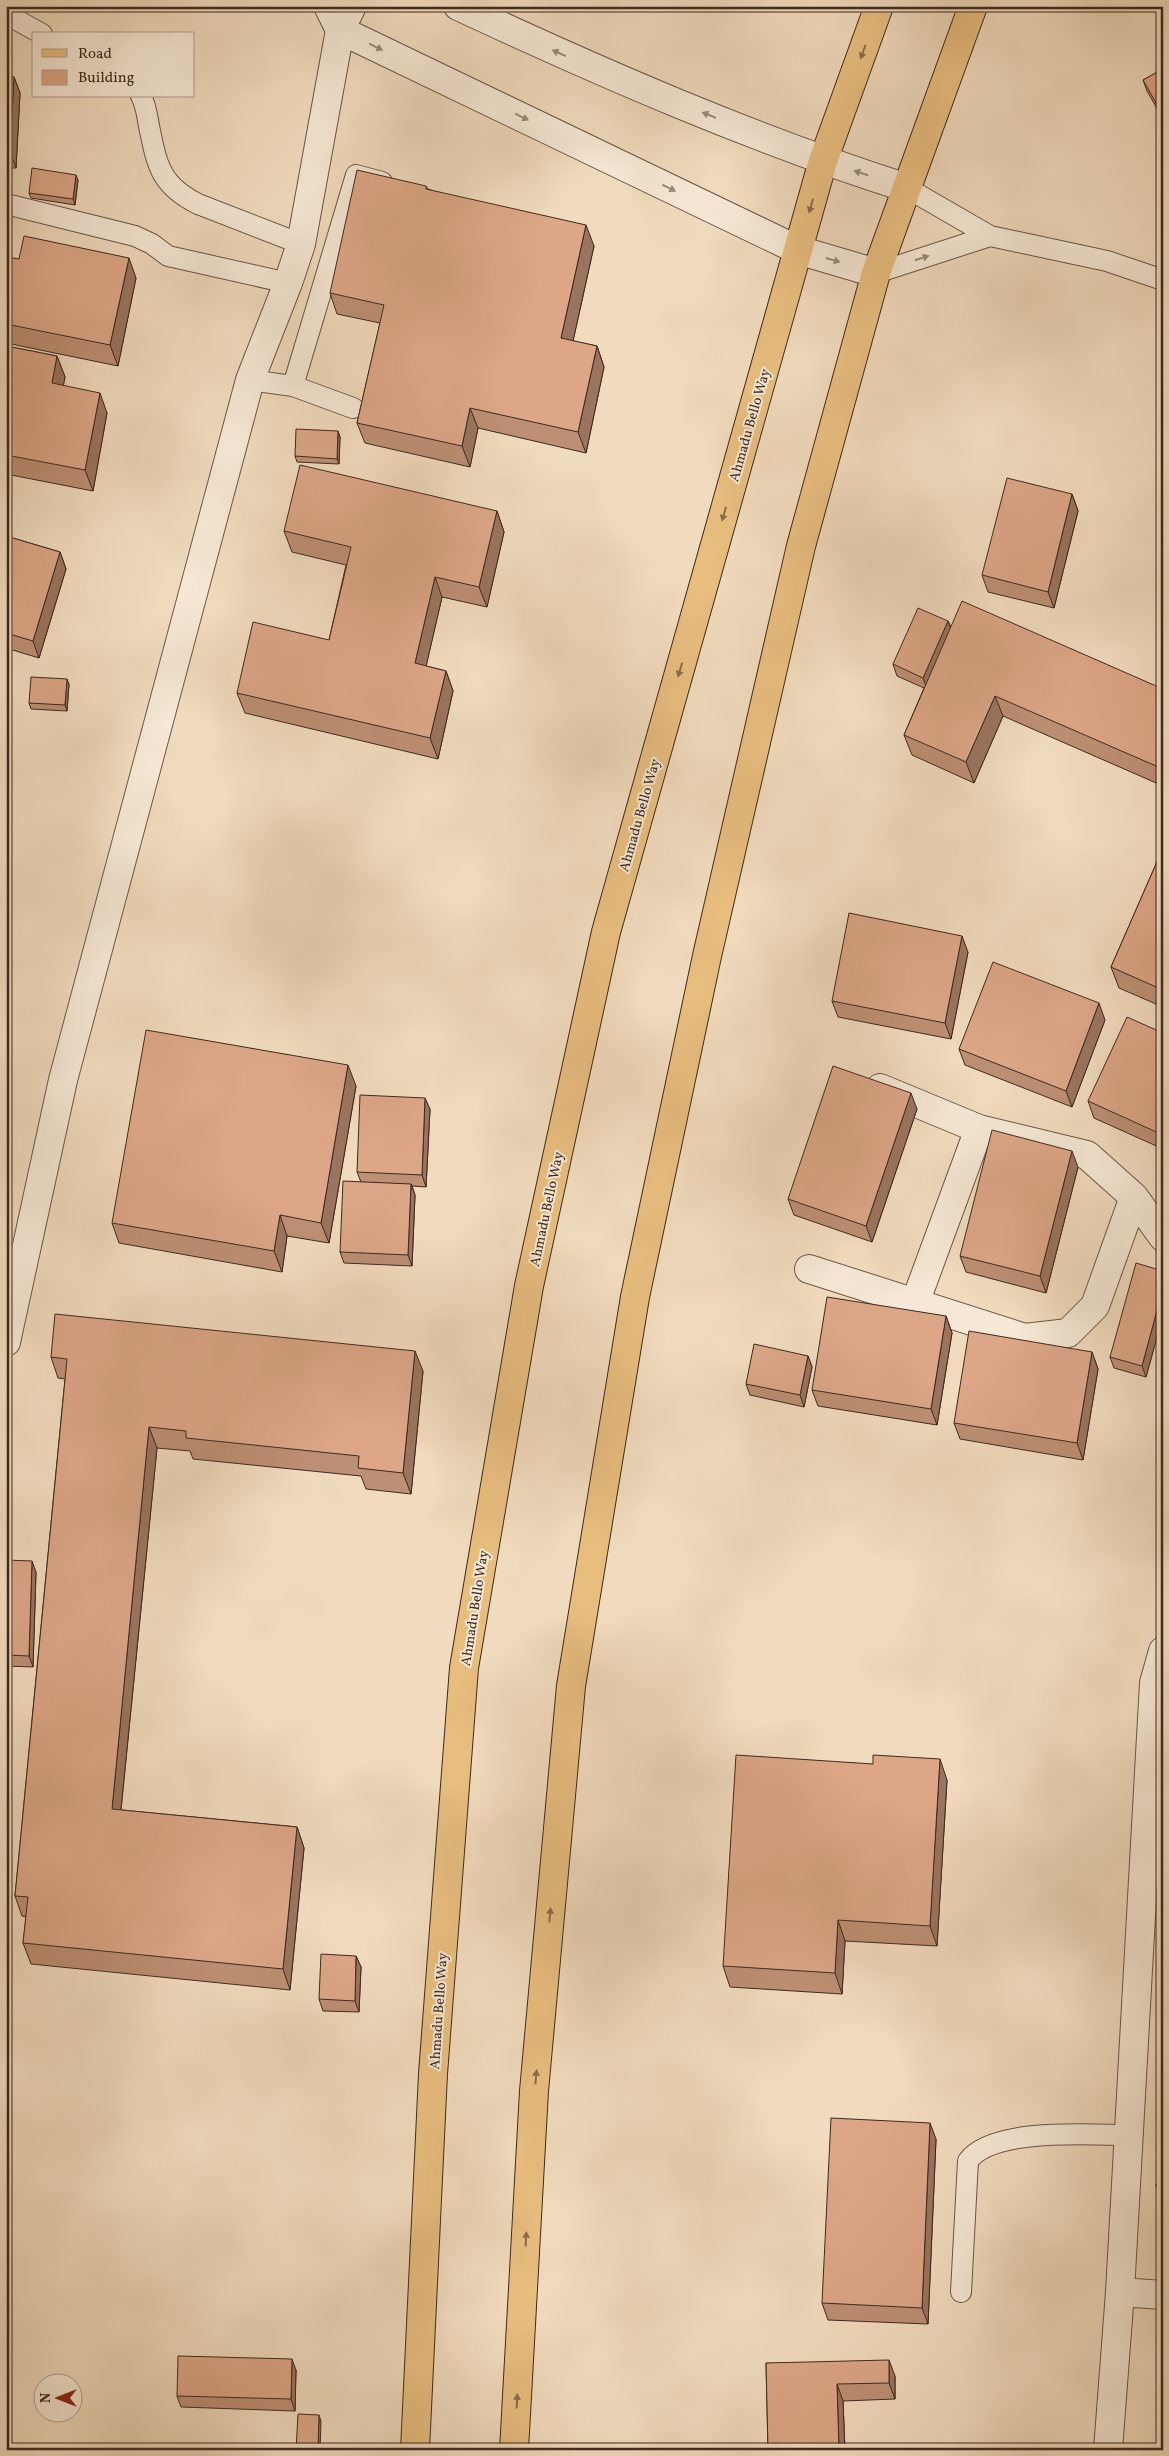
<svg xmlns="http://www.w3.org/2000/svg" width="1169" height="2456" font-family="Vollkorn,serif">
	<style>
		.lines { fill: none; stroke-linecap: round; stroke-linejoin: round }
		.service-casing { stroke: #6b5648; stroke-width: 22 }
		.minor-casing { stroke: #6b5648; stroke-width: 30 }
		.primary-casing { stroke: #3e2920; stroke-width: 30 }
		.service { stroke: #f6e8d5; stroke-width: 20 }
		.minor { stroke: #f6e8d5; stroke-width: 28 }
		.primary { stroke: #e8be7f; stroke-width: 28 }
		.wall { fill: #bd8f74; stroke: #3e2920 }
		.shaded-wall { fill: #9a745e; stroke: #3e2920 }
		.building { fill: #dca687; stroke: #3e2920 }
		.oneway { fill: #9a887a }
		.oneway2 { fill: #8a6c4b }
		.labels { text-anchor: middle; stroke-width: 4; stroke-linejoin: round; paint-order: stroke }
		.street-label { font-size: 14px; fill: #3e2920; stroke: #f6e8d5 }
	</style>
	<rect width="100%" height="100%" fill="#f1dbbe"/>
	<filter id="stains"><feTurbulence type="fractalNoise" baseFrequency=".004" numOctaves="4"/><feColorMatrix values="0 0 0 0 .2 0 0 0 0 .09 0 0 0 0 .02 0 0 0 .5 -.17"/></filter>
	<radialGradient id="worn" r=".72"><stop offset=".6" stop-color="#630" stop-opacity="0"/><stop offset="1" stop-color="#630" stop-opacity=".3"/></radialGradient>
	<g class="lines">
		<defs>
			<path id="service" d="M6,14L42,34
				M141,96C146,105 147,115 149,126C157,165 160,185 198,204L301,244
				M907,188L990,236L1107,261L1163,280
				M6,204L135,236L152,244L168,256L288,283
				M876,273L990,236
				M250,380L293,386L356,175L382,182
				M293,386L353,408
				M961,2292L968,2161C992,2127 1090,2135 1129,2135"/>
			<path id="minor" d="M328,6L340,30L798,250L876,273
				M458,6C604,74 753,139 907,188
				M880,1088L979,1129L1087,1155L1134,1197L1163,1237
				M809,1269L1025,1338L1068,1333L1095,1306L1134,1197
				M915,1303L979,1129
				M6,1342L63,1080L250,380L288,283L301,244L340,30L352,6
				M1120,2292L1163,2295
				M1108,2450L1120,2292L1154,1683L1163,1651"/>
			<path id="primary" d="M415,2450L433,2074L464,1668L529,1286L606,932L823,161L879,6
				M514,2450L534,2091L571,1686L635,1297L707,956L801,546L876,273L973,6"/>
		</defs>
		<use href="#service" class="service-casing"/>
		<use href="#minor" class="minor-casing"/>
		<use href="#primary" class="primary-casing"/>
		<use href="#service" class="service"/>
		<use href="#minor" class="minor"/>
		<use href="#primary" class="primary"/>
	</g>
	<path class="wall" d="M1163,69V119L1147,91L1143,80Z
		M6,76L14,77L20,93L16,168H6Z
		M78,180L75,205L31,198L29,193Z
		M426,186L428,189L594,246L573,341L597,346L604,367L586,453L478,428L470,467L365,443L357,423L380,323L337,314L330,293Z
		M6,257L136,278L118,366L6,343Z
		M6,346L57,356L65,377L63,386L107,413L93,491L6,474Z
		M338,431L340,437L339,464L297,462L295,456Z
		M1072,494L1078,511L1054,608L988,592L982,575Z
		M497,511L504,532L487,607L442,597L426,666L446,671L453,691L438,759L245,713L237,693L329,640L346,565L292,552L284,531Z
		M6,536L60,552L66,569L39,658L6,648Z
		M948,621L951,627L1163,689V786L1003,716L974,783L912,755L904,735L924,688L897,676L893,664Z
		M69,684L67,711L31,709L29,703Z
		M1163,848V1007L1119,988L1111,967Z
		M968,952L951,1039L838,1017L832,1001Z
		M1105,1020L1072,1107L965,1065L959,1049Z
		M1163,1033V1149L1094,1118L1088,1101Z
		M356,1086L329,1243L287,1236L282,1272L119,1243L112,1223Z
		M430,1109L426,1187L412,1186L415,1195L412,1266L344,1263L340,1252L361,1182L357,1172Z
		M917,1109L872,1242L794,1215L788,1199Z
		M1078,1167L1046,1293L966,1272L960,1256Z
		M1163,1271V1315L1146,1377L1114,1368L1110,1357Z
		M946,1316L952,1333L937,1425L818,1406L812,1390Z
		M1092,1352L1098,1369L1083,1460L960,1439L954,1423Z
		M808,1356L812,1367L804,1407L750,1395L746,1384Z
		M51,1357L423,1371L411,1494L366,1489L361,1476L193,1459L190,1451L157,1448L121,1810L297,1827L304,1848L290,1990L31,1964L23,1943L26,1917L22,1916L15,1896L65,1379L58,1378Z
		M6,1560L36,1572L33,1667L6,1666Z
		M873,1764L947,1780L937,1946L845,1941L842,1994L730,1987L723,1966Z
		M356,1956L361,1967L359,2012L323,2011L319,1999Z
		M936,2139L928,2324L828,2320L822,2303Z
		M1163,2172V2203L1156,2185Z
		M766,2363L895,2376V2399L843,2401L845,2450H768Z
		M296,2370L295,2411L181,2407L177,2396Z"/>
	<path class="shaded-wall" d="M14,77L20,93L16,168L10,152Z
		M76,175L78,180L75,205L73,199Z
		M6,196L12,212L6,241Z
		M586,225L594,246L569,359L561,338Z
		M129,258L136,278L118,366L110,345Z
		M597,346L604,367L586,453L578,432Z
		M57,356L65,377L60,404L52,383Z
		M100,393L107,413L93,491L85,470Z
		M470,408L478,428L470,467L462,446Z
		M338,431L340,437L339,464L337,459Z
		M1072,494L1078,511L1054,608L1048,592Z
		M497,511L504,532L487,607L479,587Z
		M60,552L66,569L39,658L33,641Z
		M435,577L442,597L422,684L415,663Z
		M948,621L952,632L927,689L923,678Z
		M446,671L453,691L438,759L430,738Z
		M67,679L69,684L67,711L65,705Z
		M995,696L1003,716L974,783L966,762Z
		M962,936L968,952L951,1039L945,1023Z
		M1099,1003L1105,1020L1072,1107L1066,1091Z
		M348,1065L356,1086L329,1243L321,1223Z
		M911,1093L917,1109L872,1242L866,1226Z
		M425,1098L430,1109L426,1187L422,1175Z
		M1072,1151L1078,1167L1046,1293L1040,1276Z
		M411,1184L415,1195L412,1266L408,1255Z
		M280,1215L287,1236L282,1272L274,1251Z
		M1163,1288V1315L1146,1377L1142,1366Z
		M946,1316L952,1333L937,1425L931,1409Z
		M415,1351L423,1371L411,1494L403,1473Z
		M1092,1352L1098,1369L1083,1460L1077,1443Z
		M808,1356L812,1367L804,1407L800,1395Z
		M149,1427L157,1448L119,1829L112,1809Z
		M32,1561L36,1572L33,1667L29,1656Z
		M940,1759L947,1780L937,1946L930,1926Z
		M297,1827L304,1848L290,1990L283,1969Z
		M838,1920L845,1941L842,1994L835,1973Z
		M356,1956L361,1967L359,2012L355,2001Z
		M930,2123L936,2139L928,2324L922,2308Z
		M292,2359L296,2370L295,2411L291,2399Z
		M889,2360L895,2376V2399L889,2383Z
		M837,2384L843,2401L845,2450H839Z
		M319,2415L321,2421L320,2450H318Z"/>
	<path class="building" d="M1163,69V115L1143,80Z
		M6,76L14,77L10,152H6Z
		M32,168L76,175L73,199L29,193Z
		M357,170L426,186V189L586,225L561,338L597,346L578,432L470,408L462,446L357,423L384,305L330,293Z
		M24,236L129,258L110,345L6,324V257L19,259Z
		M6,346L57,356L52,383L100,393L85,470L6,455Z
		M296,429L338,431L337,459L295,456Z
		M300,465L497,511L479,587L435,577L415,663L446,671L430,738L237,693L253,622L329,640L351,547L284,531Z
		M1007,478L1072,494L1048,592L982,575Z
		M6,536L60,552L33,641L6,633Z
		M962,601L1163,689V769L995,696L966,762L904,735Z
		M918,608L948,621L923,678L893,664Z
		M31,677L67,679L65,705L29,703Z
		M1163,848V990L1111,967Z
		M849,913L962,936L945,1023L832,1001Z
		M993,962L1099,1003L1066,1091L959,1049Z
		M1127,1017L1163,1033V1135L1088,1101Z
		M146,1030L348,1065L321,1223L280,1215L274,1251L112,1223Z
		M833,1066L911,1093L866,1226L788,1199Z
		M360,1095L425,1098L422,1175L357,1172Z
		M992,1130L1072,1151L1040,1276L960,1256Z
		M343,1181L411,1184L408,1255L340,1252Z
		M1136,1263L1163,1271V1288L1142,1366L1110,1357Z
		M827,1297L946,1316L931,1409L812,1390Z
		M55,1314L415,1351L403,1473L358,1468L359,1456L186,1438V1431L149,1427L112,1809L297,1827L283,1969L23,1943L28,1897L15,1896L67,1359L51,1357Z
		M969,1331L1092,1352L1077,1443L954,1423Z
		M754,1344L808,1356L800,1395L746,1384Z
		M6,1560L32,1561L29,1656L6,1655Z
		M736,1755L873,1764V1755L940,1759L930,1926L838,1920L835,1973L723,1966Z
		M321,1954L356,1956L355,2001L319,1999Z
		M831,2118L930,2123L922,2308L822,2303Z
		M1163,2172V2188L1156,2185Z
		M178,2356L292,2359L291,2399L177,2396Z
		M889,2360V2383L837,2384L839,2450H768L766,2363Z
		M298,2414L319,2415L318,2450H296Z"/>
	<defs><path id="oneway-solid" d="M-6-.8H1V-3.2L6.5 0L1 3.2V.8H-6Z" transform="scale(1.25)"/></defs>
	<g class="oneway">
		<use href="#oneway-solid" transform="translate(376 47) rotate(26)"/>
		<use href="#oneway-solid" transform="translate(559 53) rotate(-156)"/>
		<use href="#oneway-solid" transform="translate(709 115) rotate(-158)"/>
		<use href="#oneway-solid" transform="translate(522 117) rotate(26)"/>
		<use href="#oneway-solid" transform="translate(861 173) rotate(-162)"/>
		<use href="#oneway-solid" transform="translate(669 188) rotate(26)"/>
		<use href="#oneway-solid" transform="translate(922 258) rotate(-18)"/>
		<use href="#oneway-solid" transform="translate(833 260) rotate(16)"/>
	</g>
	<g class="oneway2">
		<use href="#oneway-solid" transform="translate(863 52) rotate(110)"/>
		<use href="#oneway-solid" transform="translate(811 206) rotate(106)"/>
		<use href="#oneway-solid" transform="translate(724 514) rotate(106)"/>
		<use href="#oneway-solid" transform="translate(680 670) rotate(106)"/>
		<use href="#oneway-solid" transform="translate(550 1915) rotate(-85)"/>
		<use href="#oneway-solid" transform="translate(536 2077) rotate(-85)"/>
		<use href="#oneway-solid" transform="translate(526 2239) rotate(-87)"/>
		<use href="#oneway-solid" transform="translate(517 2401) rotate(-87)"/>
	</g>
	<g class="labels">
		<g class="street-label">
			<text transform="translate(749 425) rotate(-74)" y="5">Ahmadu Bello Way</text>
			<text transform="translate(639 815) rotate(-74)" y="5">Ahmadu Bello Way</text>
			<text transform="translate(546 1209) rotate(-78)" y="5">Ahmadu Bello Way</text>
			<text transform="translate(474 1608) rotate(-81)" y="5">Ahmadu Bello Way</text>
			<text transform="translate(438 2011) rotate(-86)" y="5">Ahmadu Bello Way</text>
		</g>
	</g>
	<rect width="1169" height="2456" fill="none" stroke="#f1dbbe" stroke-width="25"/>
	<rect x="8" y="8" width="1154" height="2441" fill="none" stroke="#3e2920" stroke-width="2.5"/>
	<rect x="12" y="12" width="1144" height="2431" fill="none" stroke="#3e2920"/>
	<rect x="32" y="32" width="162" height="65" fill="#f6e8d5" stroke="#ac9c8d"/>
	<rect x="42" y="49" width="25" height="8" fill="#e8be7f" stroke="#ac9c8d"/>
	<text x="78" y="58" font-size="15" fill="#3e2920">Road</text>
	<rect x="42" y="70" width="25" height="15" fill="#dca687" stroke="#ac9c8d"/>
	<text x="78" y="82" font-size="15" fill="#3e2920">Building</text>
	<g transform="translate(58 2398) rotate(270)"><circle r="24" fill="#f6e8d5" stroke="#ac9c8d"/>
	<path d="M0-4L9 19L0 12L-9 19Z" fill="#8f2418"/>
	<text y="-8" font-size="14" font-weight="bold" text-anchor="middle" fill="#3e2920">N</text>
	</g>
	<rect width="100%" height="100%" filter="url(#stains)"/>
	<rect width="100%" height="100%" fill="url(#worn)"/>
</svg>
